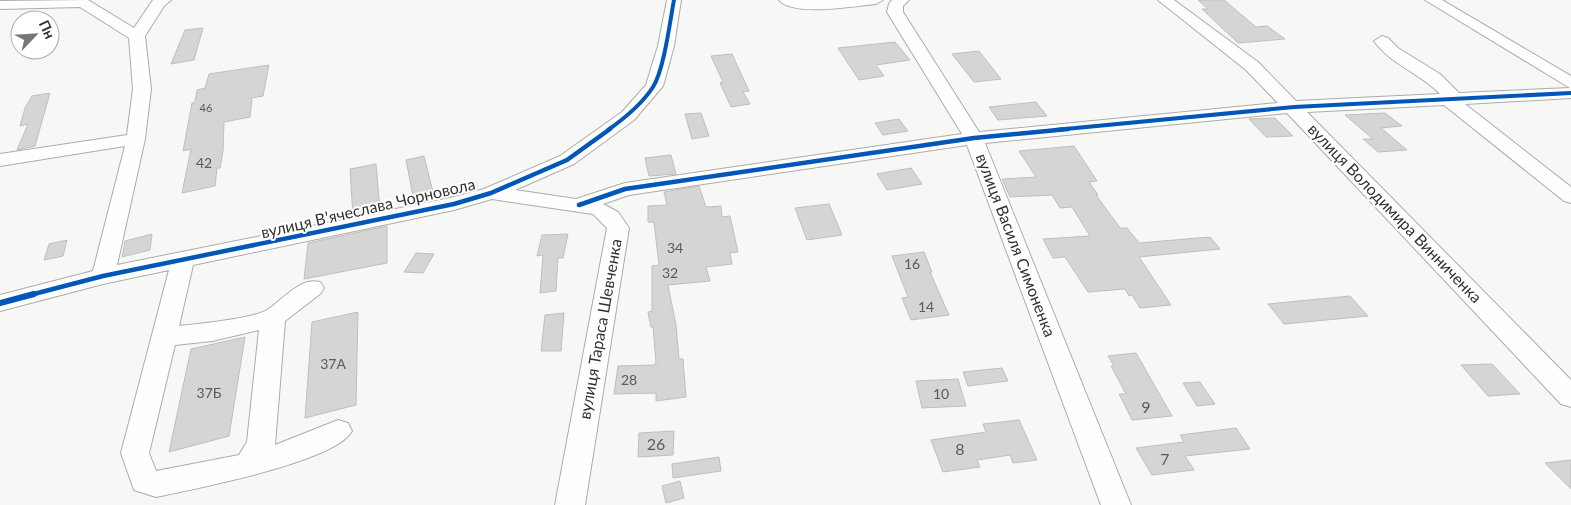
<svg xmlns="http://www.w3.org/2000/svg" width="1571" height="505" font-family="Lato,sans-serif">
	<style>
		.building { fill: #d5d5d3; stroke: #bfbfbd }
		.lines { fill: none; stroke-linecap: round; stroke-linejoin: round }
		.minor-casing { stroke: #abacaa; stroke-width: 2 }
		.minor { fill: #fefefe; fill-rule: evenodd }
		.cycleway-far2-casing { stroke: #fff; stroke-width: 6 }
		.cycleway-far1-casing { stroke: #fff; stroke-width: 8 }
		.cycleway-casing { stroke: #fff; stroke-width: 9 }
		.cycleway-far2 { stroke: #0057b8; stroke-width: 4 }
		.cycleway-far1 { stroke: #0057b8; stroke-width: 4.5 }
		.cycleway { stroke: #0057b8; stroke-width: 6 }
		.labels { text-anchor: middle; stroke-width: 4; stroke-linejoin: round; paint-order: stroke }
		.far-number-label { font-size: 11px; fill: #5a5a58 }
		.number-label { font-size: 14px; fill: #5a5a58 }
		.street-label { font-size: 16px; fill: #31312f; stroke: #fff }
		.near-number-label { font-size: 16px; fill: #5a5a58 }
	</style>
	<rect width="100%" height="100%" fill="#f7f8f5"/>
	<path class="building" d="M1198,0H1224L1256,27L1267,26L1285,39L1238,43L1202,9H1208Z
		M203,28L194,60L171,64L185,30Z
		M895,42L910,60L876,65L884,76L859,80L838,48Z
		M979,51L1001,79L974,82L952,54Z
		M732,54L749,91L743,92L750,104L731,107L720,83L723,82L711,56Z
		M269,65L263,96L252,98L250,117L224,122L223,151L220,168H217L215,186L182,193L191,149L183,151L192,103L195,102L197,90L205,88L209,74Z
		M50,93L35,146L17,150L28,124L20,126L25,108L32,96Z
		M1036,102L1047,116L998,120L989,107Z
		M701,113L709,136L692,139L685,114Z
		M1385,113L1402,126L1381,128L1407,150L1378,152L1363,139H1373L1345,115Z
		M1275,118L1293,136L1266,137L1249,119Z
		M899,119L908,131L883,135L875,123Z
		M1074,146L1097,181L1089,182L1098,195H1096L1120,228H1127L1139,243L1210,237L1220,249L1139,257L1171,305L1140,308L1132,295L1129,296L1125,289L1088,292L1065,257L1053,258L1043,239L1090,236L1072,207L1060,208L1052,195L1010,197L1002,179L1036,177L1019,151Z
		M671,155L676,174L649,176L645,158Z
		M424,156L433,192L413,196L406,160Z
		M376,164L380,210L353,216L350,169Z
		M911,168L922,184L887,190L877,174Z
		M699,186L706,207L721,206L722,217L730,216L738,252L730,253L732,264L706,267L710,281L668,285L676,325L679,359H683L686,397L656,401V393L614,394L618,366L655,365L656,362L653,327H651L648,312L652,311V266L659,265L654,222H648V206L667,205L664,192Z
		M829,204L842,235L807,240L795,208Z
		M387,226V263L304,279L308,243Z
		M152,234L150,250L122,257L125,241Z
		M568,234L563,258H558L556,291L540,293L543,255L537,256L542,235Z
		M67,240L63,256L44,260L49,244Z
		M924,252L932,272H930L949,315L911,320L902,298L908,297L892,256Z
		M416,253L434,254L423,273L404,272Z
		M1350,296L1368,316L1284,324L1268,304Z
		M358,312L356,405L305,418L312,322Z
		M564,313L561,351H541L545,315Z
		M245,337L229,436L169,452L191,349Z
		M1136,353L1172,416L1132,420L1119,394H1126L1111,366H1114L1108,356Z
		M1492,364L1520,394L1488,396L1461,365Z
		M1002,368L1008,381L968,386L963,372Z
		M958,379L966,406L922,408L916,381Z
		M1200,382L1215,404L1197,406L1183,383Z
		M1019,420L1037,460L1013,463L1010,455L977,460L980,467L943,472L931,440L986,432L983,424Z
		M1236,428L1250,449L1185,456L1194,470L1152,475L1136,448L1184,442L1180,435Z
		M674,431L673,455L638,457L639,433Z
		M719,457L721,471L673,478L672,464Z
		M1571,460V489L1545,463Z
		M680,481L684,498L666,503L662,486Z"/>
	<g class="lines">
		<defs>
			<path id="minor" d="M88,0L134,28L153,0H171L164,6L145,36L151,89L145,139L117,265L450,198L484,189L560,156L622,112L646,85L658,46L667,0H681L674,46L663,86L634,120L574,164L515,190L576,199L625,183L962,134L887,12L889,4L892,0H909L903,6V12L979,132L1278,103L1246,70L1158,0H1174L1258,62L1296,101L1440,94C1421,74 1390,64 1374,41L1382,36L1388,38L1398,48L1440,74L1459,93L1570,88L1425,0H1442L1571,76V98L1465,104L1571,187V203L1564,201L1444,105L1307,112L1571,380V407L1561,404L1287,113L985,143L1131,505H1101L967,145L629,195L603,204L618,212L629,228L585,505H555L607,228L593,214L492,199L454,210L193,265L179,326C198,324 252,319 267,310C284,299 300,277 320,282L324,288L320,294L285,321L275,445L338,420L348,423L352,431C336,462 193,489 156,497L134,490L121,453L169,270L103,284L0,311V295L93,271L125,146L0,166V154L127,135L133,89L129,38L80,7L0,9V1ZM259,330L247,442L239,455L156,471L149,453L175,345L212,341Z
				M779,0H883L876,4C855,6 792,17 779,0Z"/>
		</defs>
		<use href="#minor" class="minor-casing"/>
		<use href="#minor" class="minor"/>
		<defs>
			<path id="cycleway-far2" d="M608,130C625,118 642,104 653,87C664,70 670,21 674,0
				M1055,130L1294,107L1571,93"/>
			<path id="cycleway-far1" d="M579,205L625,189L974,138L1068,129
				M30,295L103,276L454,204L491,193L567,160L610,129"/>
			<path id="cycleway" d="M0,303L34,294"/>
		</defs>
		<use href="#cycleway-far2" class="cycleway-far2-casing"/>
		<use href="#cycleway-far1" class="cycleway-far1-casing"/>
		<use href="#cycleway" class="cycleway-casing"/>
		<use href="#cycleway-far2" class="cycleway-far2"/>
		<use href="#cycleway-far1" class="cycleway-far1"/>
		<use href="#cycleway" class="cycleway"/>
	</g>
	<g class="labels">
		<g class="far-number-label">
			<text x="206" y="112">46</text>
		</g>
		<g class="number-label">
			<text x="204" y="168">42</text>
			<text x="675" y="253">34</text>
			<text x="912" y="269">16</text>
			<text x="670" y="278">32</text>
			<text x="926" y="312">14</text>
			<text x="333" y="369">37А</text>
			<text x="629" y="385">28</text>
			<text x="209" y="398">37Б</text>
			<text x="941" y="399">10</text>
		</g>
		<g class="street-label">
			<text transform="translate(368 208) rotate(-13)" y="6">вулиця Вʼячеслава Чорновола</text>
			<text transform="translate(1395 213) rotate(46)" y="6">вулиця Володимира Винниченка</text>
			<text transform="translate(1016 245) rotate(69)" y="6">вулиця Василя Симоненка</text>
			<text transform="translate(600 329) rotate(-80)" y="6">вулиця Тараса Шевченка</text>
		</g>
		<g class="near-number-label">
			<text x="1146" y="413">9</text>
			<text x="656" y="450">26</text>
			<text x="960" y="455">8</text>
			<text x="1165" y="465">7</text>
		</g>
	</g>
	<g transform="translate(35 35) rotate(65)"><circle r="24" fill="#ffffff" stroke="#adadac"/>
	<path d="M0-4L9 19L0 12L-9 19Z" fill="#767774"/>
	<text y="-8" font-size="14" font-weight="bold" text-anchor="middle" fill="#31312f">Пн</text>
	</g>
</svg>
